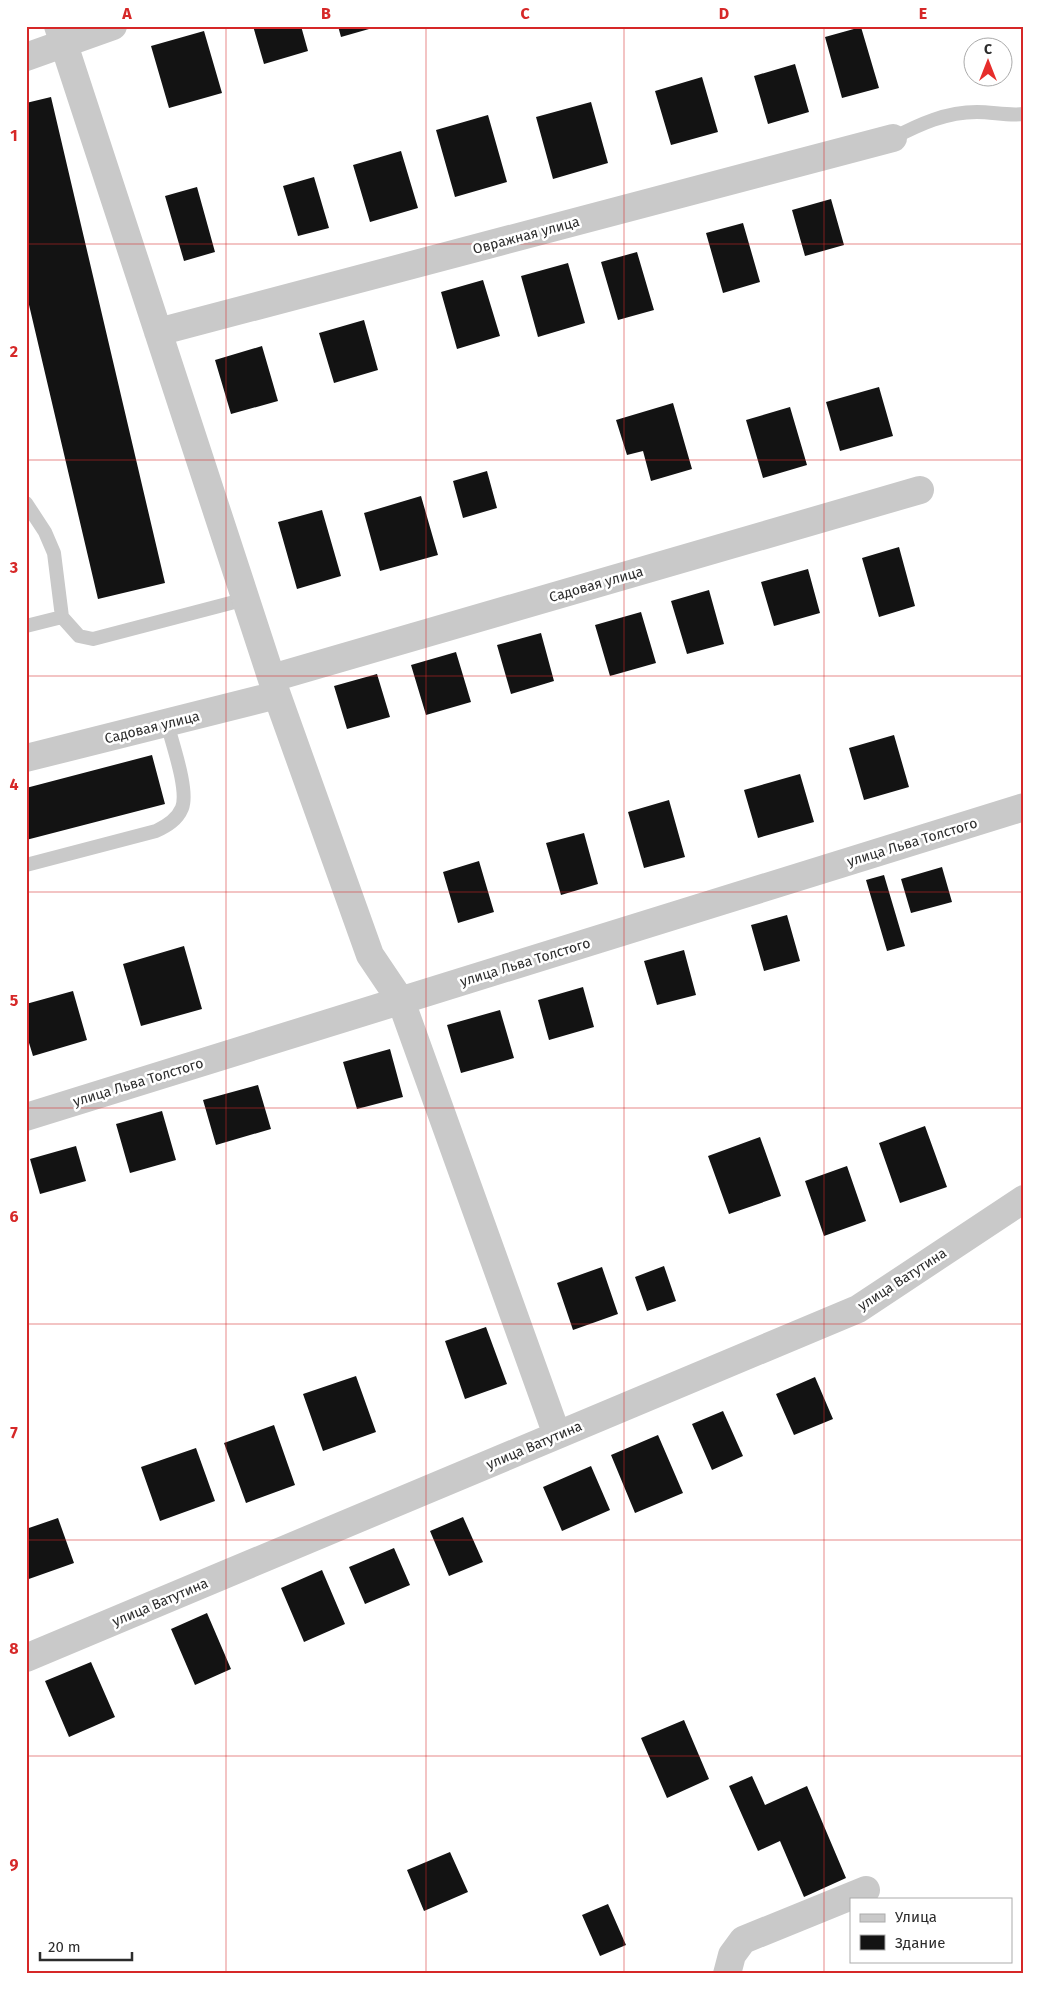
<svg xmlns="http://www.w3.org/2000/svg" width="1050" height="2000" font-family="'Fira Sans',sans-serif">
	<style>
		.building { fill: #131313 }
		.lines { fill: none; stroke-linecap: round; stroke-linejoin: round }
		.lane { stroke: #c9c9c9; stroke-width: 14 }
		.street { stroke: #c9c9c9; stroke-width: 28 }
		.grid { fill: none; stroke: #d62828; stroke-width: 1; stroke-opacity: 0.55 }
		.labels { text-anchor: middle; stroke-width: 5; stroke-linejoin: round; paint-order: stroke }
		.street-label { font-size: 14px; fill: #2c2c2c; stroke: #fff }
		.neatline { fill: none; stroke: #d62828; stroke-width: 2 }
		.grid-label { font-size: 16px; text-anchor: middle; font-weight: bold; fill: #d62828 }
	</style>
	<rect width="100%" height="100%" fill="#fff"/>
	<path class="building" d="M253,26H301L308,51L264,64Z
		M338,26H369V29L341,37Z
		M861,27L879,88L842,98L825,37Z
		M204,31L222,93L169,108L151,46Z
		M795,64L809,112L768,124L754,76Z
		M702,77L718,132L671,145L655,91Z
		M51,97L165,583L98,599L26,292V103Z
		M591,102L608,163L553,179L536,117Z
		M488,115L507,182L455,197L436,130Z
		M401,151L418,208L370,222L353,165Z
		M314,177L329,228L298,236L283,186Z
		M197,187L215,252L184,261L165,196Z
		M831,199L844,245L805,256L792,210Z
		M743,223L760,282L723,293L706,233Z
		M637,252L654,310L618,320L601,262Z
		M568,263L585,323L538,337L521,276Z
		M483,280L500,336L457,349L441,292Z
		M364,320L378,370L334,383L319,333Z
		M262,346L278,401L231,414L215,360Z
		M879,387L893,436L840,451L826,402Z
		M673,403L692,469L651,481L643,451L627,455L616,420Z
		M790,407L807,465L763,478L746,420Z
		M487,471L497,508L463,518L453,481Z
		M421,496L438,555L380,571L364,513Z
		M322,510L341,576L297,589L278,522Z
		M899,547L915,606L879,617L862,558Z
		M808,569L820,613L774,626L761,582Z
		M709,590L724,644L687,654L671,601Z
		M641,612L656,663L610,676L595,625Z
		M541,633L554,681L511,694L497,645Z
		M456,652L471,702L426,715L411,665Z
		M377,674L390,717L347,729L334,686Z
		M894,735L909,787L864,800L849,748Z
		M152,755L165,804L26,840V788Z
		M800,774L814,822L758,838L744,790Z
		M669,800L685,857L644,868L628,812Z
		M584,833L598,884L561,895L546,843Z
		M479,861L494,912L458,923L443,872Z
		M942,867L952,902L911,913L901,879Z
		M884,875L905,946L887,951L866,880Z
		M787,915L800,961L764,971L751,925Z
		M184,946L202,1009L141,1026L123,964Z
		M684,950L696,995L657,1005L644,961Z
		M583,987L594,1027L549,1040L538,1000Z
		M73,991L87,1040L33,1056L26,1033V1004Z
		M500,1010L514,1058L461,1073L447,1025Z
		M390,1049L403,1097L357,1109L343,1062Z
		M258,1085L271,1129L216,1145L203,1100Z
		M162,1111L176,1160L130,1173L116,1124Z
		M925,1126L947,1187L900,1203L879,1143Z
		M760,1137L781,1196L729,1214L708,1156Z
		M76,1146L86,1181L40,1194L30,1159Z
		M847,1166L866,1221L824,1236L805,1181Z
		M664,1266L676,1301L647,1311L635,1277Z
		M602,1267L618,1314L573,1330L557,1283Z
		M486,1327L507,1384L465,1399L445,1341Z
		M356,1376L376,1432L323,1451L303,1394Z
		M815,1377L833,1419L794,1435L776,1394Z
		M723,1411L743,1456L712,1470L692,1424Z
		M274,1425L295,1485L246,1503L224,1443Z
		M658,1435L683,1493L635,1513L611,1455Z
		M196,1448L215,1501L160,1521L141,1467Z
		M591,1466L610,1510L562,1531L543,1487Z
		M463,1517L483,1562L449,1576L430,1531Z
		M58,1518L74,1563L26,1580V1529Z
		M394,1548L410,1585L365,1604L349,1567Z
		M322,1570L345,1624L304,1642L281,1588Z
		M207,1613L231,1669L195,1685L171,1629Z
		M91,1662L115,1717L69,1737L45,1681Z
		M684,1720L709,1779L667,1798L641,1738Z
		M752,1776L765,1805L807,1786L846,1878L804,1897L780,1841L758,1851L729,1786Z
		M450,1852L468,1892L424,1911L407,1870Z
		M608,1904L626,1945L600,1956L582,1915Z"/>
	<g class="lines">
		<path class="lane" d="M893,138C920,124 946,112 977,112C993,112 1008,116 1024,114
			M26,503L45,532L54,553L62,617
			M26,626L62,617L79,636L93,639L246,599
			M26,865L156,831C167,826 177,820 182,808C189,790 172,743 167,723"/>
		<path class="street" d="M58,26L277,695L370,955L401,1001L557,1435
			M26,57L113,26
			M158,332L893,138
			M272,678L920,490
			M26,758L277,695
			M26,1117L1024,807
			M26,1658L858,1309L1024,1199
			M727,1974L732,1955L743,1940L866,1890"/>
	</g>
	<path class="grid" d="M226,26V1974M426,26V1974M624,26V1974M824,26V1974M26,244H1024M26,460H1024M26,676H1024M26,892H1024M26,1108H1024M26,1324H1024M26,1540H1024M26,1756H1024"/>
	<g class="labels">
		<g class="street-label">
			<text transform="translate(526 235) rotate(-15)" y="5">Овражная улица</text>
			<text transform="translate(596 584) rotate(-16)" y="5">Садовая улица</text>
			<text transform="translate(152 727) rotate(-14)" y="5">Садовая улица</text>
			<text transform="translate(912 842) rotate(-17)" y="5">улица Льва Толстого</text>
			<text transform="translate(525 962) rotate(-17)" y="5">улица Льва Толстого</text>
			<text transform="translate(138 1082) rotate(-17)" y="5">улица Льва Толстого</text>
			<text transform="translate(902 1279) rotate(-33)" y="5">улица Ватутина</text>
			<text transform="translate(534 1445) rotate(-23)" y="5">улица Ватутина</text>
			<text transform="translate(160 1602) rotate(-23)" y="5">улица Ватутина</text>
		</g>
	</g>
	<rect width="1050" height="2000" fill="none" stroke="#ffffff" stroke-width="55"/>
	<rect x="850" y="1898" width="162" height="65" fill="#ffffff" stroke="#ababab"/>
	<rect x="860" y="1914" width="25" height="8" fill="#c9c9c9" stroke="#ababab"/>
	<text x="895" y="1922" font-size="15" fill="#2c2c2c">Улица</text>
	<rect x="860" y="1935" width="25" height="15" fill="#131313" stroke="#ababab"/>
	<text x="895" y="1948" font-size="15" fill="#2c2c2c">Здание</text>
	<g transform="translate(988 62)"><circle r="24" fill="#ffffff" stroke="#ababab"/>
	<path d="M0-4L9 19L0 12L-9 19Z" fill="#e62d2b"/>
	<text y="-8" font-size="14" font-weight="bold" text-anchor="middle" fill="#2c2c2c">С</text>
	</g>
	<path d="M40 1952v8h92v-8" fill="none" stroke="#2c2c2c" stroke-width="2.5"/>
	<text x="48" y="1952" font-size="15" fill="#2c2c2c" stroke="#ffffff" stroke-width="4" paint-order="stroke">20 m</text>
	<rect x="28" y="28" width="994" height="1944" class="neatline"/>
	<g class="grid-label">
		<text x="127" y="19">A</text>
		<text x="326" y="19">B</text>
		<text x="525" y="19">C</text>
		<text x="724" y="19">D</text>
		<text x="923" y="19">E</text>
		<text x="14" y="141">1</text>
		<text x="14" y="357">2</text>
		<text x="14" y="573">3</text>
		<text x="14" y="790">4</text>
		<text x="14" y="1006">5</text>
		<text x="14" y="1222">6</text>
		<text x="14" y="1438">7</text>
		<text x="14" y="1654">8</text>
		<text x="14" y="1870">9</text>
	</g>
</svg>
